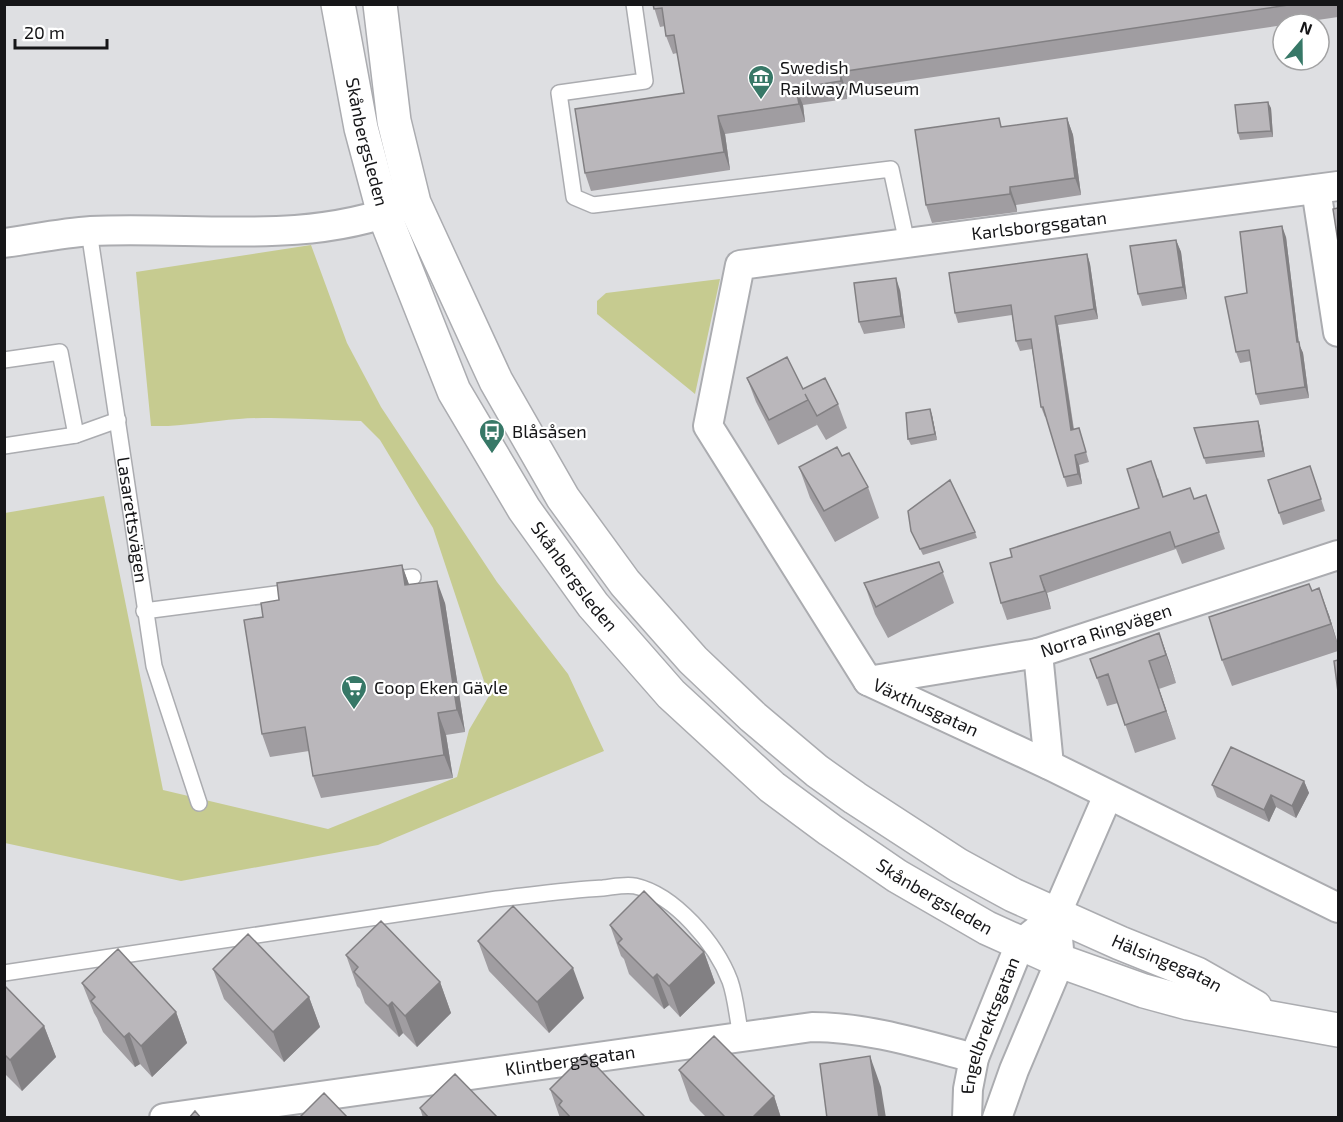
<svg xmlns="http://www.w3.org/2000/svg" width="1343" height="1122" font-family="'Exo 2',sans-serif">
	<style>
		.green { fill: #c6cb90 }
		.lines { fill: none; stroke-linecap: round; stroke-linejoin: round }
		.service-casing { stroke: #abacb0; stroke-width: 18 }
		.minor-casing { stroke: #abacb0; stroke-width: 32 }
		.tertiary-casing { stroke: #abacb0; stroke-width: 36 }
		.service { stroke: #fff; stroke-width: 15 }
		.minor { stroke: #fff; stroke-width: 28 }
		.tertiary { stroke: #fff; stroke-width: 33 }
		.wall { fill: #a09da1 }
		.shaded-wall { fill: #828083 }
		.building { fill: #bab7bb; stroke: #828083; stroke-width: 1.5 }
		.labels { text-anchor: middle; stroke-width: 4.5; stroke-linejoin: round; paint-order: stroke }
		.poi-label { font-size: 18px; fill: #161618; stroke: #fff; text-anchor: start }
		.street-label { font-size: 18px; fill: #161618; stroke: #fff }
	</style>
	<rect width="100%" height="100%" fill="#dedfe2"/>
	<path class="green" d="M311,245L347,343L381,407L497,582L568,674L604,751L378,845L181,881L5,843V513L104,496L163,790L328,829L457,777L469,730L489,696L433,528L380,440L361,421C320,420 279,416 239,419C209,421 181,427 151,426L136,272Z
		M720,279L695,394L597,314V301L606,293Z"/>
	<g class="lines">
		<defs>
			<g id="service">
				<path d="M634,4L645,81L559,93L574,197L593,205L891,169L907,243"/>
				<path id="s1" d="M89,231L154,666L199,803"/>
				<path d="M4,360L60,352L76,435"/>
				<path d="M4,446L76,435L118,420"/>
				<path d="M388,580L413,577"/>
				<path d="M144,611L299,591"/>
				<path d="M4,973L497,899C532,895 567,890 603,888C613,887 625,884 635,886C675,895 716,944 730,981C736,998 737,1018 741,1035"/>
			</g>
			<g id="minor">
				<path id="s2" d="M1338,186L740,265L708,426L868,681L1049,765L1338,908"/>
				<path d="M1316,189L1338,332"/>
				<path d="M4,243C33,239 62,233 91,231C195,226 304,246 403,207"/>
				<path d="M1038,653L1049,765"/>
				<path id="s3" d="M868,681L1038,653L1338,555"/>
				<path id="s4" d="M164,1118L812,1027C867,1027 921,1044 974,1058"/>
				<path id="s5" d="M967,1118L968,1089L974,1058L1020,944L1056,915"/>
				<path d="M997,1118L1014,1070L1060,961L1056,915L1108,795"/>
			</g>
			<g id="tertiary">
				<path id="s6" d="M338,4L361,128L384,214L454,391L524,509L593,605L671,694L772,787L830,830L897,876L987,928L1060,961L1144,991L1188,1003L1338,1030"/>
				<path id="s7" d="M380,4L394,121L414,203L496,381L563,498L625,583L693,660L753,717L817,771L855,798L958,865L1013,895L1120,943L1197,974L1255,1007"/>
			</g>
		</defs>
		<use href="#service" class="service-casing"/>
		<use href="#minor" class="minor-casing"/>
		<use href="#tertiary" class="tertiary-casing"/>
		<use href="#service" class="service"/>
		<use href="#minor" class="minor"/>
		<use href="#tertiary" class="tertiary"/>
	</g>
	<path class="wall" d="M653,4H1338V17L846,90L847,99L803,105L805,122L725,134L730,170L591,191L585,173L684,93L677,53L673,54L666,36L665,26L660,27Z
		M1271,108L1273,137L1240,140L1238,133Z
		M1067,118L1073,135L1081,195L1016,205L1017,212L932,223L926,205L1003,127Z
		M1286,237L1299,344L1303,353L1309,398L1260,405L1256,394L1251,361L1240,363L1236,352L1247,293Z
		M1176,240L1181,252L1187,299L1142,306L1138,294Z
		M1087,254L1090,264L1098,319L1058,325L1074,429L1082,438L1089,462L1079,465L1082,484L1067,487L1046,417H1045L1041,407L1032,349L1020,351L1016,341L1012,315L958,323L955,313Z
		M900,290L905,328L864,334L859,322Z
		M747,378L803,389L838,404L847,428L826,440L816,423L817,425L778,445L756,402Z
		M930,409L932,415L937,440L911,445L908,439Z
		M1258,421L1260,427L1265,457L1206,464L1194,428Z
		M842,456L868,487L879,518L835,542L810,498L799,467Z
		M1310,466L1325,511L1283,525L1268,480Z
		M1158,478L1163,496L1194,499L1206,495L1225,549L1182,564L1176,549L1047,593L1051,609L1007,620L1001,603L1012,557L1139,508Z
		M911,531L975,532L977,538L923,555Z
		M939,562L954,603L888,638L875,614L864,583Z
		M402,565L409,585L445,603L465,732L446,735L453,778L321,798L313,776L309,751L270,757L262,734L263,617L279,600Z
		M1312,590L1329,615L1338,644V651L1232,686L1222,660Z
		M1159,633L1169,661L1176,683L1159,689L1176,739L1135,753L1118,703L1107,706L1090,659Z
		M1304,781L1309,793L1296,818L1276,807L1269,822L1217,797L1212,785Z
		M610,925L704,952L715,983L680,1017L669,1005L664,1009L629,974L624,959L621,956Z
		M478,941L584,998L549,1033L489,971Z
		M346,955L440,982L451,1013L417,1047L403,1033L399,1037L365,1003L360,989L357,986Z
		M213,969L309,997L320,1027L284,1062L224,999Z
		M82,983L176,1012L187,1043L152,1077L140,1064L135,1067L103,1032L97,1018L94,1013Z
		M4,985L44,1026L56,1057L22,1091L4,1073Z
		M679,1070L774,1096L781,1118H707L690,1101Z
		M550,1089L645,1118H560Z
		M420,1108L498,1118H423Z"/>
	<path class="shaded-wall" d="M840,72L846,90L847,99L841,81Z
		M796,88L803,105L805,122L799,104Z
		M1268,102L1271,108L1273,137L1271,131Z
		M718,116L725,134L730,170L724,152Z
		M1067,118L1073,135L1081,195L1075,178Z
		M1010,187L1016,205L1017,212L1010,194Z
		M1282,226L1286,237L1299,344L1303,353L1309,398L1305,387L1297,342Z
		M1176,240L1181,252L1187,299L1183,287Z
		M1087,254L1090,264L1098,319L1094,309Z
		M896,278L900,290L905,328L901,316Z
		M1055,316L1058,325L1075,440L1071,430Z
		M930,409L932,415L937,440L935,434Z
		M1258,421L1260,427L1265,457L1263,451Z
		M1075,455L1079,465L1082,484L1078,474Z
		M402,565L410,587L405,585Z
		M1040,576L1047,593L1051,609Z
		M437,581L445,603L465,732L457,710Z
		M1319,588L1329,615L1338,645Z
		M1159,633L1169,661L1176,683L1166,655Z
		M1149,661L1159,689L1176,739L1166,711Z
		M438,713L446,735L453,778L444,755Z
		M1304,781L1309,793L1296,818L1292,806Z
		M1271,795L1276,807L1269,822L1264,810Z
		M704,952L715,983L680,1017L669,986Z
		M573,968L584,998L549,1033L537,1002Z
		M657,974L669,1005L664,1009L653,978Z
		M440,982L451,1013L417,1047L405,1016Z
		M309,997L320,1027L284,1062L273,1032Z
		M392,1002L403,1033L399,1037L388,1006Z
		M176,1012L187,1043L152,1077L141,1046Z
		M44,1026L56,1057L22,1091L10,1060Z
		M129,1033L140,1064L135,1067L124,1037Z
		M870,1056L881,1087L886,1118H879Z
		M774,1096L781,1118H752Z"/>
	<path class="building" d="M653,4H1295L840,72L841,81L796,88L799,104L718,116L724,152L585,173L575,109L684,93L674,35L666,36L662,8L654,9Z
		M1268,102L1271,131L1238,133L1235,105Z
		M999,118L1001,127L1067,118L1075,178L1010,187V194L926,205L915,130Z
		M1338,208V242L1333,209Z
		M1282,226L1297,342H1299L1305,387L1256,394L1249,350L1236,352L1225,297L1247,293L1240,232Z
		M1176,240L1183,287L1138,294L1130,246Z
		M1087,254L1094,309L1055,316L1071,430L1079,428L1086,452L1075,455L1078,474L1064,477L1043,407H1041L1031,339L1016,341L1011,305L955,313L949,273Z
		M896,278L901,316L859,322L854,283Z
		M787,357L803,389L825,378L838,404L817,416L805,394L808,400L769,420L747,378Z
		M930,409L935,434L908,439L906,413Z
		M1258,421L1263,451L1204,458L1194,428Z
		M837,447L842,456L849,453L868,487L824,511L799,467Z
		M1151,461L1163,497L1190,488L1194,499L1206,495L1219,532L1175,547L1170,532L1040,576L1045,591L1001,603L990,563L1012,557L1010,549L1139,508L1127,469Z
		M1310,466L1321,499L1279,513L1268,480Z
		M950,480L975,532L920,549L911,531L908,511Z
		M939,562L943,572L876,607L864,583Z
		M402,565L405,585L437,581L457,710L438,713L444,755L313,776L305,727L262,734L244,620L263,617L261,603L279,600L277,583Z
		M1309,584L1312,591L1319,588L1331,624L1222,660L1209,617Z
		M1159,633L1166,655L1149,661L1166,711L1125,725L1108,674L1097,678L1090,659Z
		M1338,660V692L1334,661Z
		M1231,747L1304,781L1292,806L1271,795L1264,810L1212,785Z
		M644,891L704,952L669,986L657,974L653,978L618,943L622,939L610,925Z
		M513,906L573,968L537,1002L478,941Z
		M381,921L440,982L405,1016L392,1002L388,1006L354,972L358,967L346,955Z
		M248,934L309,997L273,1032L213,969Z
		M118,949L176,1012L141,1046L129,1033L124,1037L91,1001L95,997L82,983Z
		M4,985L44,1026L10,1060L4,1054Z
		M714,1036L774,1096L752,1118H726L679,1070Z
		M585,1054L645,1117V1118H571L559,1105L562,1101L550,1089Z
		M870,1056L879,1118H827L820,1064Z
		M455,1074L498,1118H429L420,1108Z
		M324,1093L348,1118H299Z
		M195,1111L201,1118H189Z"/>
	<defs>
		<symbol id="museum-pin" viewBox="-11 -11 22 30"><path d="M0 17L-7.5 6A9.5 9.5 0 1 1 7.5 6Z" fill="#377867" stroke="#fff"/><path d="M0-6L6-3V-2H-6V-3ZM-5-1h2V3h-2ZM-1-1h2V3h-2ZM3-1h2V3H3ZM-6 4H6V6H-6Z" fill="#fff"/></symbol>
		<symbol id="bus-pin" viewBox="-11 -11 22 30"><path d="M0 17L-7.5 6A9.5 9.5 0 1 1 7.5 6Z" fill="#377867" stroke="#fff"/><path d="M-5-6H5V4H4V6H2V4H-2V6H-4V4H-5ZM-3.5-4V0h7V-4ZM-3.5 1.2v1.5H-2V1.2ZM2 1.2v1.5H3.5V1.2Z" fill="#fff"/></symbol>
		<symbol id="supermarket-pin" viewBox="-11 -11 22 30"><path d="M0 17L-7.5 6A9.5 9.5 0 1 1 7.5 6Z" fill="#377867" stroke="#fff"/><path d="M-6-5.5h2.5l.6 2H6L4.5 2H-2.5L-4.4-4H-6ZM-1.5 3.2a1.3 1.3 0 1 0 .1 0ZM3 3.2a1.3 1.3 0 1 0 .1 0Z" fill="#fff"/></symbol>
	</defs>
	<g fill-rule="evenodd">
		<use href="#museum-pin" x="746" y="63" width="30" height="40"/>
		<use href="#bus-pin" x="477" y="417" width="30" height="40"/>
		<use href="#supermarket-pin" x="339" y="673" width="30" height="40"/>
	</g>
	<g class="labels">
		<g class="poi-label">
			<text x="780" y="74">Swedish<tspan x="780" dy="21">Railway Museum</tspan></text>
			<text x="512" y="438">Blåsåsen</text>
			<text x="374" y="694">Coop Eken Gävle</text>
		</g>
		<g class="street-label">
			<text dy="6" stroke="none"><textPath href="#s6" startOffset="141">Skånbergsleden</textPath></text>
			<text transform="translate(1039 226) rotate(-7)" y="6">Karlsborgsgatan</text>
			<text dy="6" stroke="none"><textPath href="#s1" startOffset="292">Lasarettsvägen</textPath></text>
			<text dy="6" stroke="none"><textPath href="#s6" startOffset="627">Skånbergsleden</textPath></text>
			<text dy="6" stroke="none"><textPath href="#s3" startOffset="244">Norra Ringvägen</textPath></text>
			<text dy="6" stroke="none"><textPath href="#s2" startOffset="1132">Växthusgatan</textPath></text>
			<text dy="6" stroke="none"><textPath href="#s6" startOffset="1113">Skånbergsleden</textPath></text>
			<text dy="6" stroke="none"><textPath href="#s7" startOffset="1308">Hälsingegatan</textPath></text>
			<text dy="6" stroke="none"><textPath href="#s5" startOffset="96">Engelbrektsgatan</textPath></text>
			<text dy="6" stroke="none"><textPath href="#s4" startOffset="410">Klintbergsgatan</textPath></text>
		</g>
	</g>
	<rect width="1343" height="1122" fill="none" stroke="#161618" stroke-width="12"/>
	<g transform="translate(1301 42) rotate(20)"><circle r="28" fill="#ffffff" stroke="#a2a2a3" stroke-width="1.5"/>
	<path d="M0-4.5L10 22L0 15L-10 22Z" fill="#377867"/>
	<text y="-9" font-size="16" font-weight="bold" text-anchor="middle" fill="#161618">N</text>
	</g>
	<path d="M15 39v9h92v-9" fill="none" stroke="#161618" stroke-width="3"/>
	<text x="24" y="39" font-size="18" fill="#161618" stroke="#ffffff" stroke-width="4.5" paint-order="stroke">20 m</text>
</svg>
